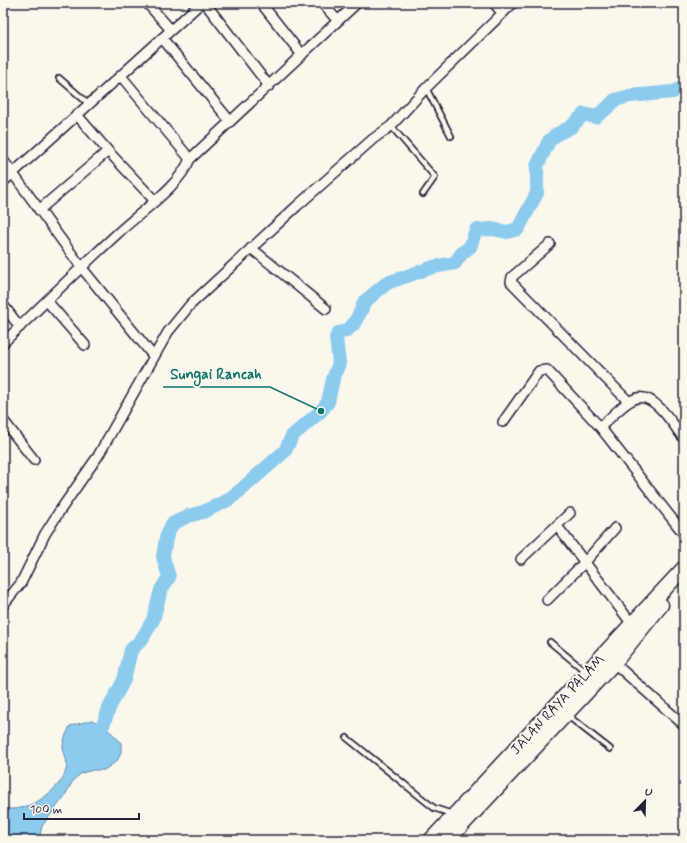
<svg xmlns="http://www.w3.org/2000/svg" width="687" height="843" font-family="Mynerve,sans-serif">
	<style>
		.water { fill: #8ccbed; stroke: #6287a6 }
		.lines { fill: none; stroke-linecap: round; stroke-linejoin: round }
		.river { stroke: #8ccbed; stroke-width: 14 }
		.service-casing { stroke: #22223b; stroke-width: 8 }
		.minor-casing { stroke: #22223b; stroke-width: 12 }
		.primary-casing { stroke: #22223b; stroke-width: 17 }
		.service { stroke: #fbf7ec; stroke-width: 4.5 }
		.minor { stroke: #fbf7ec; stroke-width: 9 }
		.primary { stroke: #fbf7ec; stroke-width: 14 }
		.labels { text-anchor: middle; stroke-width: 4; stroke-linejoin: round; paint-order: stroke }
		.street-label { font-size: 14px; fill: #22223b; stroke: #fbf7ec }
		.leader { fill: none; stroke: #0f766e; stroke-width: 1.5 }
		.callout-dot { fill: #0f766e; stroke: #fbf7ec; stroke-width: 1.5 }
		.callout-label { font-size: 15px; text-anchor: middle; font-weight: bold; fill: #0f766e; stroke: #fbf7ec; stroke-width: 4; stroke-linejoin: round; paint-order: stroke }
	</style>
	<rect width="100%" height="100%" fill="#fbf7ec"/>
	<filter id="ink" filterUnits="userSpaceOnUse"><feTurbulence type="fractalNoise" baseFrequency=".025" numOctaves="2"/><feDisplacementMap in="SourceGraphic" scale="8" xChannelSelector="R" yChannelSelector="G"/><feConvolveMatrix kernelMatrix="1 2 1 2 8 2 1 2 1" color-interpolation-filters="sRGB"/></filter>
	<g filter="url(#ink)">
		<path class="water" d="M92,720C104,726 112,732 121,743V753L117,761L104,770H93L82,773L74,779L64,797L42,826L39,840H3V807C6,808 9,809 12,809C33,809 65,787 67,765C67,759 63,753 63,747C63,740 67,733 70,726Z"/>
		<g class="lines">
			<path class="river" d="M93,741L103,725L110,706L124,680L131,650L142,639L153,620L161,590L169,577L163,557L166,538L172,524L188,516L203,512L228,500L242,489L285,451L292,436L321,411L328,402L333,379L339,363L336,338L338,333L346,331L353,325L361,311L364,302L387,283L433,267L455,263L462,253L470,247L476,230L492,229L507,232L518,229L537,193V166L549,141L557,134L571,127L584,114L595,117L606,109L615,100L630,96L673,92L684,87"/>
			<defs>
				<path id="service" d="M59,78L89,104
					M426,88L451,136
					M391,126L435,177L423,194
					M550,642L585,671
					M568,716L610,749
					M347,738L434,808L452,814"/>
				<path id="minor" d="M147,3L171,30
					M205,3L269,86
					M261,3L302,55
					M322,3L338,21
					M494,3L502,13
					M162,38L230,121
					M121,76L190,159
					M77,115L108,151L155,201
					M3,160L82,268L154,357
					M3,182L201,3
					M39,210L108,151
					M550,244L512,277L511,282L629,402
					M251,248L326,309
					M47,301L85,345
					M3,305L20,327
					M3,343C41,306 79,269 118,233C141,211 178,188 190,159L357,3
					M3,420L34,460
					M503,422L539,371L547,370L600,427L684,534
					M600,427C610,419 625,401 637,398C655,393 675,427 684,439
					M557,526L632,624
					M521,559L570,513
					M547,600L585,562L615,528
					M3,605L21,583L45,534L59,512L98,456L168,332L190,305L297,206L373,139L391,126L426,88L513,3
					M614,663L684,725"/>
				<path id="primary" d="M431,840L684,568
					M448,840L614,663L661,605"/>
			</defs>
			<use href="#service" class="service-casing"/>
			<use href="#minor" class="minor-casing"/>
			<use href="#primary" class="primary-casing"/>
			<use href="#service" class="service"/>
			<use href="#minor" class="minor"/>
			<use href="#primary" class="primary"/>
		</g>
	</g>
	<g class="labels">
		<g class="street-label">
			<text transform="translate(557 704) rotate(-47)" y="5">JALAN RAYA PALAM</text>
		</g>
	</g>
	<path class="leader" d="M321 411L270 387H163"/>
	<circle class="callout-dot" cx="321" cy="411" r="4"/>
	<g class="callout-label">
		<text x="216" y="379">Sungai Rancah</text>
	</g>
	<rect width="687" height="843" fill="none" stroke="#fbf7ec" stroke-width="16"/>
	<rect x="8" y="8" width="671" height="827" fill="none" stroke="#22223b" stroke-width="1.5" filter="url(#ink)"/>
	<g transform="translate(645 801) rotate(23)" stroke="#fbf7ec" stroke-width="3" paint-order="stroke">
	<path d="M0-3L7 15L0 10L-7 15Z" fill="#22223b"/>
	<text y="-6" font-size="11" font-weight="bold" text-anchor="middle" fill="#22223b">U</text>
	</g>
	<path d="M24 813v6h115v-6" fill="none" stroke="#22223b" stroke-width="2"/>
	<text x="30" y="813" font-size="12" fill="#22223b" stroke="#fbf7ec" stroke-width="3" paint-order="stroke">100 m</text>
</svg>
